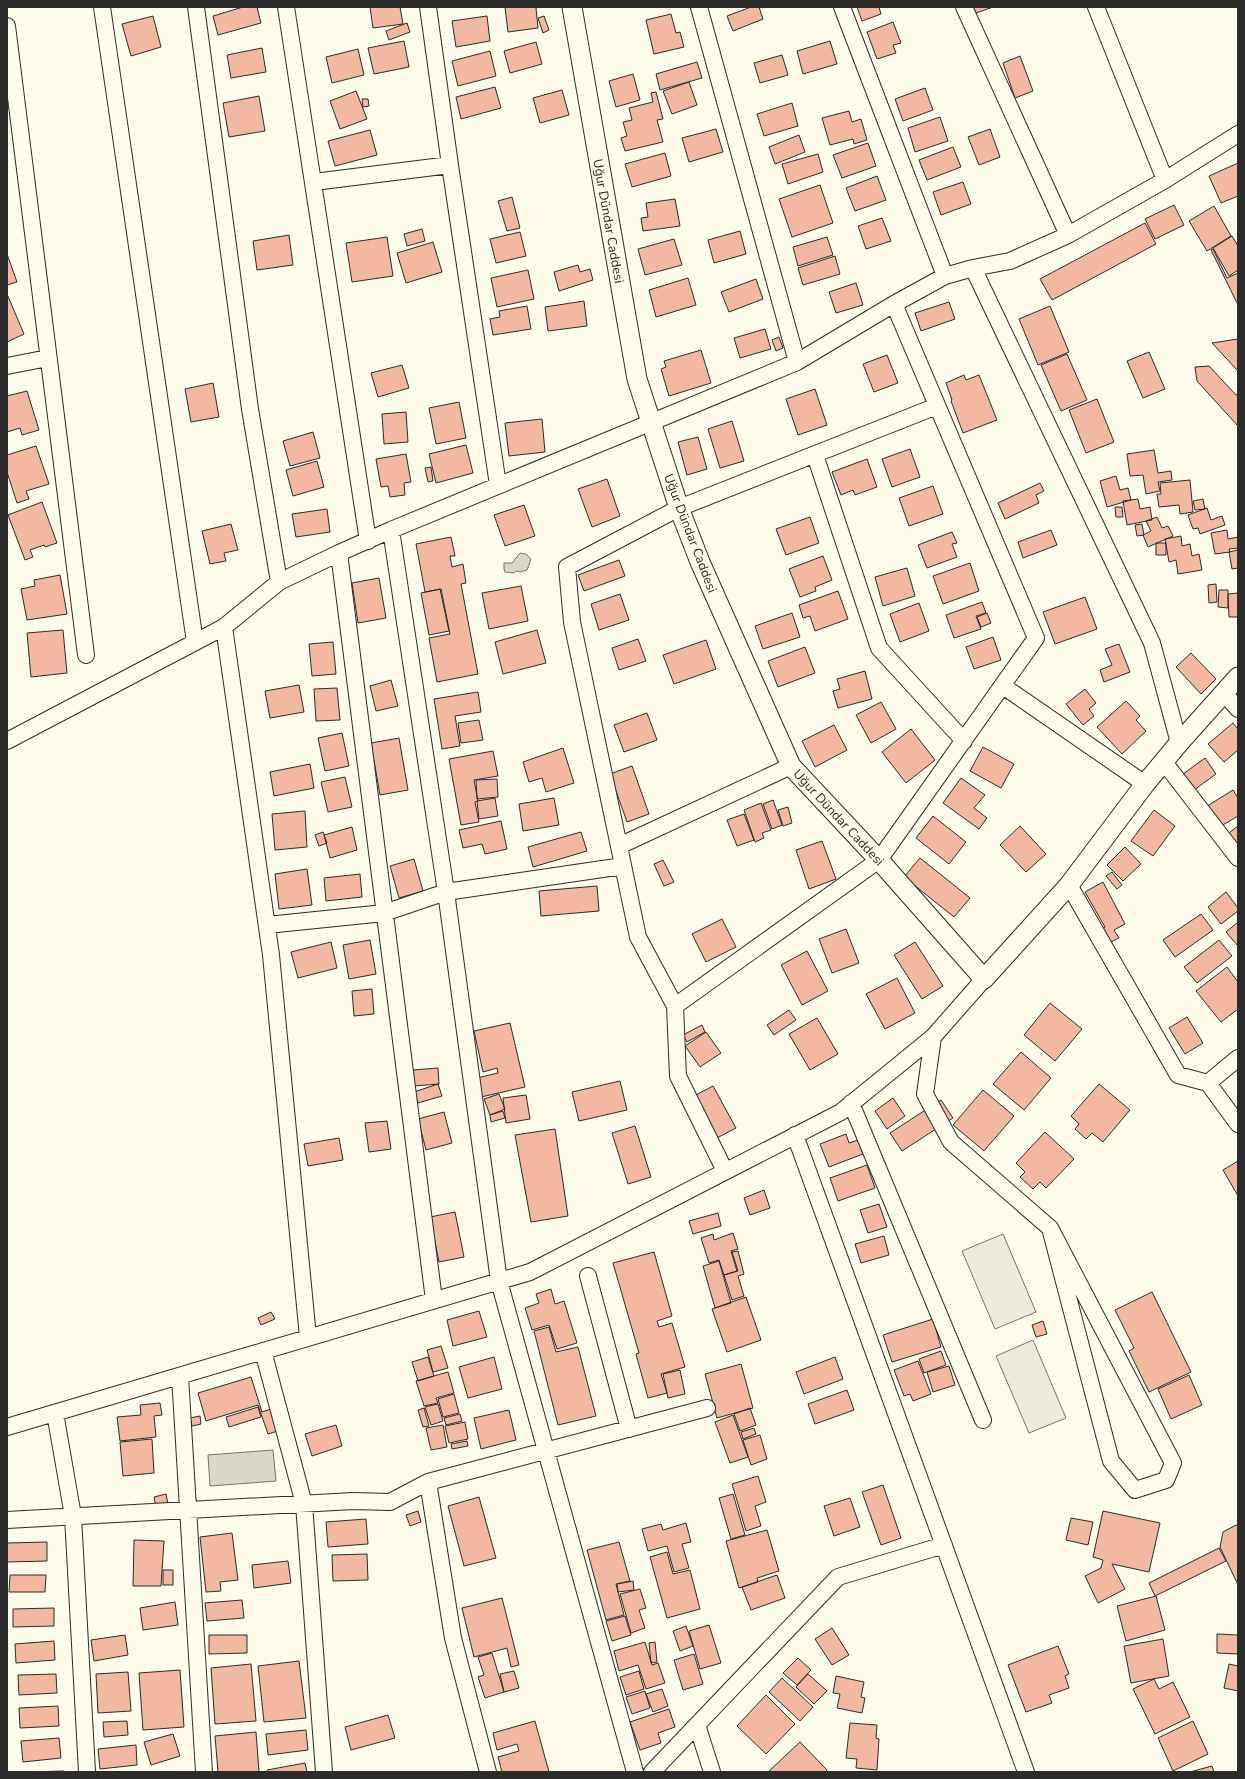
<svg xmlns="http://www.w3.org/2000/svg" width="1245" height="1779" font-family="'Nunito Sans',sans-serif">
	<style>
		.green { fill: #ecebdb; stroke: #74746e }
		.water { fill: #d8d7c9; stroke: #74746e }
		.building { fill: #f2b8a0; stroke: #2b2b2b }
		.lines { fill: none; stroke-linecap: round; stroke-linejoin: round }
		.minor-casing { stroke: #2b2b2b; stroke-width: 18 }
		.tertiary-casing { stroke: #2b2b2b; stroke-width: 21 }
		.minor { stroke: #fdfbea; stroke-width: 16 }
		.tertiary { stroke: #fdfbea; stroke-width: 19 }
		.labels { text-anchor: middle; stroke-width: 3; stroke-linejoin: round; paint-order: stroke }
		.street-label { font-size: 13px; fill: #2b2b2b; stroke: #fdfbea }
	</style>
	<rect width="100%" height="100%" fill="#fdfbea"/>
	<path class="green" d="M1003,1234L1036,1312L995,1329L962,1251Z
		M1033,1340L1066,1418L1029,1433L996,1356Z"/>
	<path class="water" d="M520,553L526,554L531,559L527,570L520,572L516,571L514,573L505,572L504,569V563H512Z
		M273,1450L276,1481L210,1486L208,1455Z"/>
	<path class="building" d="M243,7H257L261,23L218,35L213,16Z
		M370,7H400L403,24L373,28Z
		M505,7H539L536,8L538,28L508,32Z
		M751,7H759L763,19L733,31L727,16Z
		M857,7H879L881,14L862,21Z
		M973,7H993L976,13Z
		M671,14L676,33L680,32L684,47L654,54L646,20Z
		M153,16L161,47L131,56L122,24Z
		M487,16L490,41L456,47L452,21Z
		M544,16L549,30L543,33L538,18Z
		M893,22L901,43L893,45L896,53L877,59L867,32Z
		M407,23L410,32L389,40L386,31Z
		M404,41L409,67L374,74L368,48Z
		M830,41L837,64L803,74L797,51Z
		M536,42L542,64L510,73L504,51Z
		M262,48L266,72L231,78L227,55Z
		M358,49L364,75L332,83L326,57Z
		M490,51L496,76L458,86L452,61Z
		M782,55L788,75L760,83L754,63Z
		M1020,56L1033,91L1015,98L1003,63Z
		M697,62L702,78L660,90L656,74Z
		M633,74L640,100L616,107L609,81Z
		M689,82L697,105L672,114L663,91Z
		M495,87L501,108L461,119L456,97Z
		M925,88L933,110L903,121L895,99Z
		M562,90L569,115L540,123L533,98Z
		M356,91L367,119L340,129L330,101Z
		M656,92L663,119L657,120L663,142L625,151L621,138L627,136L623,122L632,120L629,108L653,102L651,93Z
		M259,96L265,131L229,137L223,103Z
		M362,99H368L369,106L363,107Z
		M792,103L798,126L764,136L757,114Z
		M849,111L852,122L861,119L867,140L854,144L853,139L830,145L822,118Z
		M940,117L948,141L915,152L908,128Z
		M716,129L723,152L689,162L682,138Z
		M990,129L1000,157L979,165L968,137Z
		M370,130L377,155L335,166L328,141Z
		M799,135L805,152L775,164L769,147Z
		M868,143L876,166L842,178L833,155Z
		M953,147L961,167L927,180L919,160Z
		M665,153L671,176L632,187L625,164Z
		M818,154L823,172L788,184L782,164Z
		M1238,163V196L1221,203L1209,176Z
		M877,176L886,200L855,211L846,188Z
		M963,182L971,204L941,215L933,192Z
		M820,185L833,223L792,237L779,199Z
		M512,197L520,228L507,231L498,201Z
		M675,199L680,226L643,231L641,218L648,217L646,203Z
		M1174,205L1184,225L1155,239L1145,219Z
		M1214,206L1231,236L1207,251L1189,221Z
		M882,218L891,241L866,249L858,226Z
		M1145,223L1156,244L1052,300L1040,279Z
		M422,229L425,241L407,246L404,234Z
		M740,231L746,254L714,263L708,240Z
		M520,232L526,256L496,263L490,239Z
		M289,235L293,265L257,270L253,241Z
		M1232,236L1238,246V270L1229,276L1213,248Z
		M387,237L393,276L352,282L346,243Z
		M827,237L833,255L798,266L793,247Z
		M674,239L682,265L645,275L638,249Z
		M433,242L442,272L406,283L397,253Z
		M1213,249L1227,278L1238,273V305L1211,250Z
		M7,254L17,282L7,285Z
		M835,256L840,274L803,285L798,268Z
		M578,265L580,272L590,269L593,280L559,291L554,272Z
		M528,270L534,299L497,307L491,278Z
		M688,278L696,305L656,317L649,290Z
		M756,279L763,299L729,312L721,292Z
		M856,283L863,305L836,313L829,292Z
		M7,294L24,334L7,342Z
		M584,301L587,326L548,331L545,307Z
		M949,302L955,319L921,331L915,313Z
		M527,306L531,329L493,335L490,319L500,317L499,311Z
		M1050,306L1069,352L1038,365L1019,319Z
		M765,329L771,349L740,358L734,338Z
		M779,337L783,348L776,351L772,340Z
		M1238,339V371L1212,343Z
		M701,350L711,383L669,396L661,369L666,367L664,361Z
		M1149,352L1165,389L1143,398L1127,361Z
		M1067,354L1087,400L1061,411L1041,365Z
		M887,355L898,383L874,392L863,364Z
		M402,365L409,388L378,397L371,373Z
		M1209,366L1236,395L1238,394V426L1197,381L1195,367Z
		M964,375L966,380L979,375L997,420L963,433L951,401L952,400L946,383Z
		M213,383L219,417L191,422L185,389Z
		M815,389L827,425L798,435L786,399Z
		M27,391L39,430L22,435L20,428L7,432V396Z
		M1097,399L1114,442L1086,453L1069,410Z
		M459,402L466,438L436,444L429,408Z
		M406,412L408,442L384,444L382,414Z
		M542,419L545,452L509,456L505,423Z
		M732,421L744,461L720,468L708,429Z
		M313,432L320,458L290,466L283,441Z
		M698,437L707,469L687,475L678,442Z
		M466,445L473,473L436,483L429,454Z
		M36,446L49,484L26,491L29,499L17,503L7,472V455Z
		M910,449L920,477L892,487L882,459Z
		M1154,450L1158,473L1171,471L1172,480L1158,482L1160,491L1146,494L1143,475L1130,476L1127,454Z
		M406,454L411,482L404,483L405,495L390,497L388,486L381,487L376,459Z
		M867,459L877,487L855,495L853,490L841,495L832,472Z
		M317,461L324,487L293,496L286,470Z
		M431,467L433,481L428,482L425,468Z
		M1116,476L1120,490L1128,488L1131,500L1107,507L1100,481Z
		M607,479L620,516L592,527L578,489Z
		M1190,480L1193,512L1180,514L1179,505L1159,507L1157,494H1161L1160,483Z
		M1040,483L1044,491L1036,495L1039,503L1005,519L998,503Z
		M933,486L943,514L909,526L899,498Z
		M1138,499L1140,509L1150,507L1152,520L1127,525L1123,501Z
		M1203,499L1205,509L1195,510L1193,501Z
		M42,502L57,543L45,547L44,545L30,550L33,557L25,560L8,515Z
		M524,505L535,536L505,546L494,515Z
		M1115,507H1122L1123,517H1116Z
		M1207,508L1211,520L1222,516L1225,525L1200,534L1198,528L1193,529L1188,515Z
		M327,509L330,532L296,537L292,514Z
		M810,517L819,543L786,555L776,529Z
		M1157,517L1162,528L1168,526L1173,536L1148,547L1143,535L1151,531L1146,521Z
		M231,524L238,550L224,553L226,561L210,564L202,531Z
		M1142,524L1144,535L1137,536L1135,525Z
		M1051,530L1057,545L1023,558L1018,542Z
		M1227,530L1228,539L1238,537V548L1229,549L1230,552L1215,554L1211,533Z
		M952,532L957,543L952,544L957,557L927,568L918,545Z
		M1181,536L1182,546L1190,544L1192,556L1199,554L1202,570L1178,574L1176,560L1169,562L1165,539Z
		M451,537L455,556H450L452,567L463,564L466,583L461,584L478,674L437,682L429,638L450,634L441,589L425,592L416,544Z
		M1156,543H1166V555H1156Z
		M1238,550V568L1232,569L1229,552Z
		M823,556L832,580L815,587L816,591L800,597L789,569Z
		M619,560L625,576L584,591L578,575Z
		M970,563L979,591L943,604L933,576Z
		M907,568L915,596L883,606L875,577Z
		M60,575L67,614L27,620L21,589L35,586L34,580Z
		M379,578L386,618L358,623L352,583Z
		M1216,584L1217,602L1209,603L1208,585Z
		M521,586L528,621L489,629L482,593Z
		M440,589L449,631L429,635L421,593Z
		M1219,590H1228V608L1218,607Z
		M838,591L848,619L815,631L810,616L803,618L799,605Z
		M1238,593V617H1229L1228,594Z
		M620,594L629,620L599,630L591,604Z
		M1085,597L1097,629L1055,644L1043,612Z
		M982,602L986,613L976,616L981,629L954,638L946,615Z
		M919,603L929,631L900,642L890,614Z
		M792,613L800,637L763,649L755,626Z
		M987,613L991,623L981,627L977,617Z
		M63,630L67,673L31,677L27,633Z
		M537,630L546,663L503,674L495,642Z
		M993,637L1001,660L974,669L966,647Z
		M638,639L646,661L619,670L612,648Z
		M706,640L716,669L674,684L663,655Z
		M333,642L336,674L312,676L309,644Z
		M1119,644L1130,672L1104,682L1100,670L1112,665L1105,649Z
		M805,647L815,673L778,687L768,661Z
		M1191,653L1216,679L1201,694L1176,667Z
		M865,671L872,699L838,708L833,691L840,689L837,679Z
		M391,680L398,706L376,711L370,686Z
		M299,685L304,712L270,718L265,691Z
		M337,688L340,720L316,721L314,689Z
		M1085,689L1096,703L1089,709L1094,716L1083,725L1066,704Z
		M478,692L481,712L455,716L460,746L442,749L434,699Z
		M1126,701L1140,716L1136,720L1146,731L1122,754L1097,727Z
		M881,702L896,729L871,743L856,715Z
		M647,713L657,740L624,752L614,725Z
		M479,720L483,740L461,743L458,723Z
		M1233,723L1238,729V750L1224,762L1208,744Z
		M834,725L847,750L815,767L802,741Z
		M911,729L935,760L906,783L882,752Z
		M342,733L349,766L325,771L318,738Z
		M399,738L408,790L380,795L371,743Z
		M983,747L1014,764L1001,788L970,771Z
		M563,748L574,783L546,792L542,778L529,782L523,762Z
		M493,751L498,776L474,780L478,801L475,802L479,822L461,825L449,759Z
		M1205,758L1216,774L1190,793L1179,777Z
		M310,764L314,788L274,796L270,772Z
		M632,766L649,814L627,822L610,774Z
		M345,777L352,807L328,812L321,782Z
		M961,778L985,795L974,808L987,818L979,829L943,803Z
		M497,779L498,797L477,799L476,780Z
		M1233,790L1238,798V816L1216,829L1204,808Z
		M495,798L498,816L479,819L477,801Z
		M554,798L559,825L523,831L519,804Z
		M773,800L782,825L772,829L763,804Z
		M761,803L771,830L762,833L764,838L755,842L744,810Z
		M788,807L792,823L783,826L778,810Z
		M1154,810L1175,826L1153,856L1131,841Z
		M305,811L307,847L275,850L272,814Z
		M744,814L754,840L737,846L727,820Z
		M933,816L966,842L949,864L916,838Z
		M501,821L507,849L485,854L482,844L463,848L459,830Z
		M1020,826L1046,854L1026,872L1000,845Z
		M1238,826V853L1225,836Z
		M352,827L357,850L330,858L324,835Z
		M323,832L327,843L319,846L315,835Z
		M581,832L587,851L533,867L528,847Z
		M822,841L836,879L809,889L796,850Z
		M1125,847L1141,864L1123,881L1107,865Z
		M920,858L970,898L954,917L904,877Z
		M414,859L423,891L399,898L390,866Z
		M663,860L674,882L664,886L654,864Z
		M307,869L312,905L279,909L275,874Z
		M1112,872L1122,885L1117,889L1106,876Z
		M360,874L362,897L326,901L324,878Z
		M1103,882L1125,924L1114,930L1119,938L1109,943L1102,929L1105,927L1085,892Z
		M597,886L599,911L541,916L539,891Z
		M1226,892L1238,908V911L1221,924L1208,907Z
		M1201,914L1213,930L1175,957L1163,940Z
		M722,919L736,947L706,962L692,934Z
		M1238,922V946L1226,932Z
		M846,929L859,963L832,973L819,939Z
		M370,940L376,974L349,979L343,945Z
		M1219,940L1232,956L1197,983L1184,967Z
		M331,942L337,968L298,978L291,952Z
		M915,942L943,986L922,999L894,955Z
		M807,951L828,991L802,1005L781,965Z
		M1227,967L1238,982V1009L1221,1022L1196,991Z
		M897,978L915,1013L885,1029L866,994Z
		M372,989L374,1014L354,1016L352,991Z
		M1050,1003L1082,1029L1055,1061L1024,1035Z
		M789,1010L796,1020L774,1035L767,1025Z
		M1187,1017L1203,1043L1185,1054L1169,1028Z
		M817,1018L838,1054L810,1070L789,1034Z
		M510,1023L525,1087L481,1097L477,1078L498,1073L497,1068L483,1072L474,1031Z
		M702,1025L705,1032L687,1042L683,1035Z
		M706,1032L721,1053L700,1067L685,1046Z
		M1021,1052L1051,1078L1024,1110L993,1084Z
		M438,1068L439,1084L414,1086L413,1070Z
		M620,1081L627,1110L579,1121L572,1092Z
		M438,1084L442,1096L418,1103L414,1092Z
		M1099,1084L1130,1110L1103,1142L1092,1133L1086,1139L1075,1129L1079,1124L1071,1116Z
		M713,1086L736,1128L715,1139L692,1097Z
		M983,1090L1014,1116L984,1151L953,1125Z
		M499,1094L505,1109L490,1115L484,1099Z
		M526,1095L530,1119L506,1123L503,1098Z
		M893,1098L905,1116L887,1129L875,1111Z
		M941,1100L953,1118L902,1151L890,1133Z
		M503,1111L505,1118L491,1122L490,1115Z
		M444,1112L452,1143L426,1150L418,1119Z
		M387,1121L391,1149L369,1152L365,1123Z
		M635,1126L651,1177L628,1184L612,1133Z
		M555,1129L568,1216L531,1222L515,1135Z
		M1045,1132L1074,1159L1046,1188L1040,1182L1033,1189L1020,1177L1025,1172L1016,1163Z
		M846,1134L849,1143L858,1140L863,1154L829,1167L820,1144Z
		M339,1138L343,1160L308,1166L304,1144Z
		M1238,1161V1196L1223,1170Z
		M867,1165L875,1188L838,1201L830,1178Z
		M764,1190L770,1208L750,1215L744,1198Z
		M879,1204L887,1227L868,1233L860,1210Z
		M455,1212L464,1257L439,1262L430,1217Z
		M718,1213L721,1226L693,1234L689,1221Z
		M733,1233L738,1249L731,1251L737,1271L724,1275L719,1260L709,1263L701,1238L713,1234L714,1240Z
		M884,1236L889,1255L861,1263L855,1244Z
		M738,1251L744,1274L738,1276L744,1296L732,1300L724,1275L738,1271L732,1252Z
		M654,1252L672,1316L657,1321L659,1327L672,1323L685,1367L661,1374L667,1393L648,1398L636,1354L639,1353L613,1263Z
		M719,1261L731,1303L715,1308L703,1266Z
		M551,1289L555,1304L564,1301L577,1343L557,1349L549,1325L532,1330L525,1308L539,1303L536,1294Z
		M1152,1292L1191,1372L1149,1392L1129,1351L1134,1348L1115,1310Z
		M746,1297L761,1340L727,1352L712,1309Z
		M479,1311L487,1337L453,1346L447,1320Z
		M271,1312L275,1319L261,1325L258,1318Z
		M933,1319L941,1347L892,1362L883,1335Z
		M1043,1321L1047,1334L1036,1337L1032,1325Z
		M549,1327L556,1352L578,1347L596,1416L558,1425L534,1331Z
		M441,1346L448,1368L433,1372L427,1350Z
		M941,1351L946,1365L924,1373L919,1359Z
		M428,1357L434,1376L418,1381L412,1362Z
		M494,1357L502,1389L468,1398L459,1367Z
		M835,1357L843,1379L804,1394L796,1372Z
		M918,1361L931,1394L913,1401L910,1394L904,1396L894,1370Z
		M741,1364L753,1408L717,1418L705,1374Z
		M949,1366L955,1385L933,1392L927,1372Z
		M680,1370L685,1394L668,1398L663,1374Z
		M448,1372L454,1393L436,1398L438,1403L424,1406L416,1381Z
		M1189,1375L1202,1405L1171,1419L1158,1389Z
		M251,1377L262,1412L271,1409L278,1431L268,1434L258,1405L206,1421L198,1393Z
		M847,1390L854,1410L815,1424L808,1404Z
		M454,1394L459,1413L443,1417L438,1399Z
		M160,1403L162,1415L154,1416L156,1437L120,1441L117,1417L141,1415L140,1405Z
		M438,1404L443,1421L431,1425L425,1407Z
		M258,1407L261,1417L229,1427L226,1417Z
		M424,1408L429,1426L423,1427L418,1410Z
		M750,1408L756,1425L740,1431L734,1414Z
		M509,1410L516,1440L481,1449L474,1418Z
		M460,1414L462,1421L446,1425L444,1418Z
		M733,1415L748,1457L730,1463L715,1422Z
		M200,1416L201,1424L192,1426L190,1418Z
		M465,1422L468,1439L449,1443L445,1426Z
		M336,1425L342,1446L312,1456L305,1434Z
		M443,1425L447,1447L431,1450L426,1428Z
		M754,1428L756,1434L743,1439L741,1432Z
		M760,1435L767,1459L751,1465L743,1440Z
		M152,1439L154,1473L123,1476L120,1442Z
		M467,1441L468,1446L452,1449L451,1444Z
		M758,1476L766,1502L755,1506L761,1526L746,1531L732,1484Z
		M883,1485L901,1538L881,1545L862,1492Z
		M166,1494L168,1504L156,1507L154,1497Z
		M733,1494L745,1535L731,1539L719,1498Z
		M479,1497L496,1558L464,1566L448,1506Z
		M850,1498L860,1527L834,1536L824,1506Z
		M418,1511L421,1522L410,1526L406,1515Z
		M1103,1511L1160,1523L1149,1572L1112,1564L1125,1589L1098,1603L1085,1576L1101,1568L1103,1560L1093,1557Z
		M1071,1518L1093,1522L1088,1545L1066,1540Z
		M366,1519L368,1544L328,1547L326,1522Z
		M686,1523L691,1542L682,1544L689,1568L674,1572L667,1546L648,1551L642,1529L661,1524L663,1530Z
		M1236,1525L1238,1526V1585L1220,1547L1223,1532Z
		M767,1530L779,1571L757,1578L758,1582L739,1588L726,1541Z
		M232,1533L238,1580L220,1582L221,1591L206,1592L200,1537Z
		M134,1540L164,1541L161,1586H133Z
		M47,1542V1561L7,1562V1543Z
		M619,1542L630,1581L616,1584L624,1615L606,1620L587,1550Z
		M1219,1548L1226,1561L1155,1596L1149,1583Z
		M667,1552L673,1574L690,1570L700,1609L667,1618L650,1557Z
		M367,1554L368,1580L333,1581L332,1555Z
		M288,1561L291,1583L254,1588L252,1565Z
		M163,1570H173V1585H163Z
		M10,1575H46L45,1592H9Z
		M777,1575L785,1598L751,1610L742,1587Z
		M633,1581L634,1590L618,1592L617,1584Z
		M640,1589L646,1608L639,1610L645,1628L631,1633L620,1594Z
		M1156,1596L1165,1630L1126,1641L1117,1606Z
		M502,1598L519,1665L511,1667L507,1648L474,1657L462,1608Z
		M242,1600L244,1618L207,1621L205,1603Z
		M175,1602L178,1625L143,1630L140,1608Z
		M54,1608V1626L13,1627V1609Z
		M625,1616L631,1635L612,1641L606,1621Z
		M709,1625L721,1663L700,1669L689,1631Z
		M686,1626L693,1646L680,1651L673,1631Z
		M832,1628L849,1655L832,1665L815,1639Z
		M1217,1634L1238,1635V1654L1217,1653Z
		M125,1635L128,1655L94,1661L91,1640Z
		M209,1635H247V1653L209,1654Z
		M1163,1639L1169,1676L1131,1683L1124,1646Z
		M54,1641L55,1660L16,1663L15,1644Z
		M645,1642L652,1665L658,1663L665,1683L646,1689L638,1665L619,1671L614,1651Z
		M655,1642L657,1662L651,1663L649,1643Z
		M1058,1646L1069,1674L1065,1676L1069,1688L1049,1695L1052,1703L1026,1712L1008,1665Z
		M492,1653L504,1692L485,1698L478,1677L484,1675L478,1657Z
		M694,1654L703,1684L683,1690L674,1660Z
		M798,1658L811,1670L797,1685L783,1673Z
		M299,1661L306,1718L264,1722L258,1666Z
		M251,1664L256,1721L215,1724L211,1668Z
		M1229,1664L1238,1666V1691L1224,1688Z
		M180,1670L184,1727L143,1730L139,1673Z
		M514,1671L519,1688L504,1692L500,1674Z
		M639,1671L644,1689L626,1695L620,1677Z
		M128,1672L131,1711L98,1713L96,1674Z
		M56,1674L57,1693L19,1695L18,1675Z
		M808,1674L827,1691L814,1704L796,1687Z
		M836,1676L864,1682L861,1697L865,1698L862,1713L837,1708L840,1694L833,1693Z
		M782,1678L813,1707L800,1721L769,1692Z
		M1154,1679L1159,1689L1173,1682L1190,1717L1155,1734L1133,1689Z
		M662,1689L668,1706L653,1712L646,1694Z
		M645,1691L650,1708L632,1714L626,1697Z
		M766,1695L795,1724L766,1754L737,1726Z
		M58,1706L59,1726L20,1728L19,1708Z
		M669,1709L675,1727L658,1733L661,1743L640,1750L630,1722Z
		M388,1715L395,1738L351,1750L345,1727Z
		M127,1721L128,1735L104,1737L103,1722Z
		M535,1721L549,1772H502L498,1757L519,1751L517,1744L497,1750L493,1733Z
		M1193,1721L1208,1754L1173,1771L1158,1738Z
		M850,1723L877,1725L876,1738L879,1739L877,1770L856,1768L857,1759L846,1758Z
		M306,1730L308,1750L268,1755L266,1734Z
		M256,1732L259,1772H218L215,1736Z
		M173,1734L180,1756L151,1765L144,1742Z
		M59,1738L61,1758L23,1762L21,1741Z
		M800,1742L827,1770L826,1772H768Z
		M136,1745L137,1765L100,1769L98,1749Z
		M305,1763L307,1772H268L267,1770Z
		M1212,1766L1214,1772H1190Z
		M64,1771V1772H29Z"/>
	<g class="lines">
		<defs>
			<path id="minor" d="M102,7L195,642
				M196,7L250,409L279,582
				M286,7L368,541
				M428,7L450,165L498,485
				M699,7L797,362
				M842,7L945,276
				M964,7L1068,235
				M1096,7L1165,180
				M7,26L86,655
				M314,182L450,165
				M973,268L1152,643L1179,743
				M7,366L48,358
				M815,455L879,648L964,741
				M391,530L446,892L499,1281L635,1772
				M339,553L434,1300
				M224,627L271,955L308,1337
				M1003,686L1145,784
				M1224,693L1238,709
				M7,741L224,627L279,582L339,553L391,530L797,362L894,304L945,276L973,268L1010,261L1068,235L1165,180L1238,134
				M1164,762L1238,858
				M619,846L791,766
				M1069,885L1178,1075L1208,1083L1238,1058
				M267,925L384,913L446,892L623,866
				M675,1006L879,860L1036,638L894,304
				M933,1037L925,1094L951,1142L1050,1228L1173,1463L1166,1480L1135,1490L1111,1461L1050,1228
				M1208,1083L1238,1124
				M851,1103L983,1420
				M795,1135L1026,1772
				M725,1171L678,1076L675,1006L638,937L572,622L567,567L679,508L937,406
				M588,1276L629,1429
				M263,1351L304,1504L324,1772
				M180,1376L204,1772
				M55,1413L73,1516L87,1772
				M7,1427L530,1272L841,1112L933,1037L984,979
				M428,1482L707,1408
				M7,1520L353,1501L390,1502L428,1482L453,1638L488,1772
				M697,1725L712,1772
				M652,1772L838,1577L944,1545"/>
			<path id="tertiary" d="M572,7L637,379L679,508L700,562L791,766L879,860L984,979L1069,885L1145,784L1179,743L1238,677"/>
		</defs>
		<use href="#minor" class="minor-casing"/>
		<use href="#tertiary" class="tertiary-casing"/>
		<use href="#minor" class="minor"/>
		<use href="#tertiary" class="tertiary"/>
	</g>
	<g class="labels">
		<g class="street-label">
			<text transform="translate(609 221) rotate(80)" y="5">Uğur Dündar Caddesi</text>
			<text transform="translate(691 533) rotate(69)" y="5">Uğur Dündar Caddesi</text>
			<text transform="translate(839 817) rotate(47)" y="5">Uğur Dündar Caddesi</text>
		</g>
	</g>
	<rect width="1245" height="1779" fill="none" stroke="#2b2b2b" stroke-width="16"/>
</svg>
